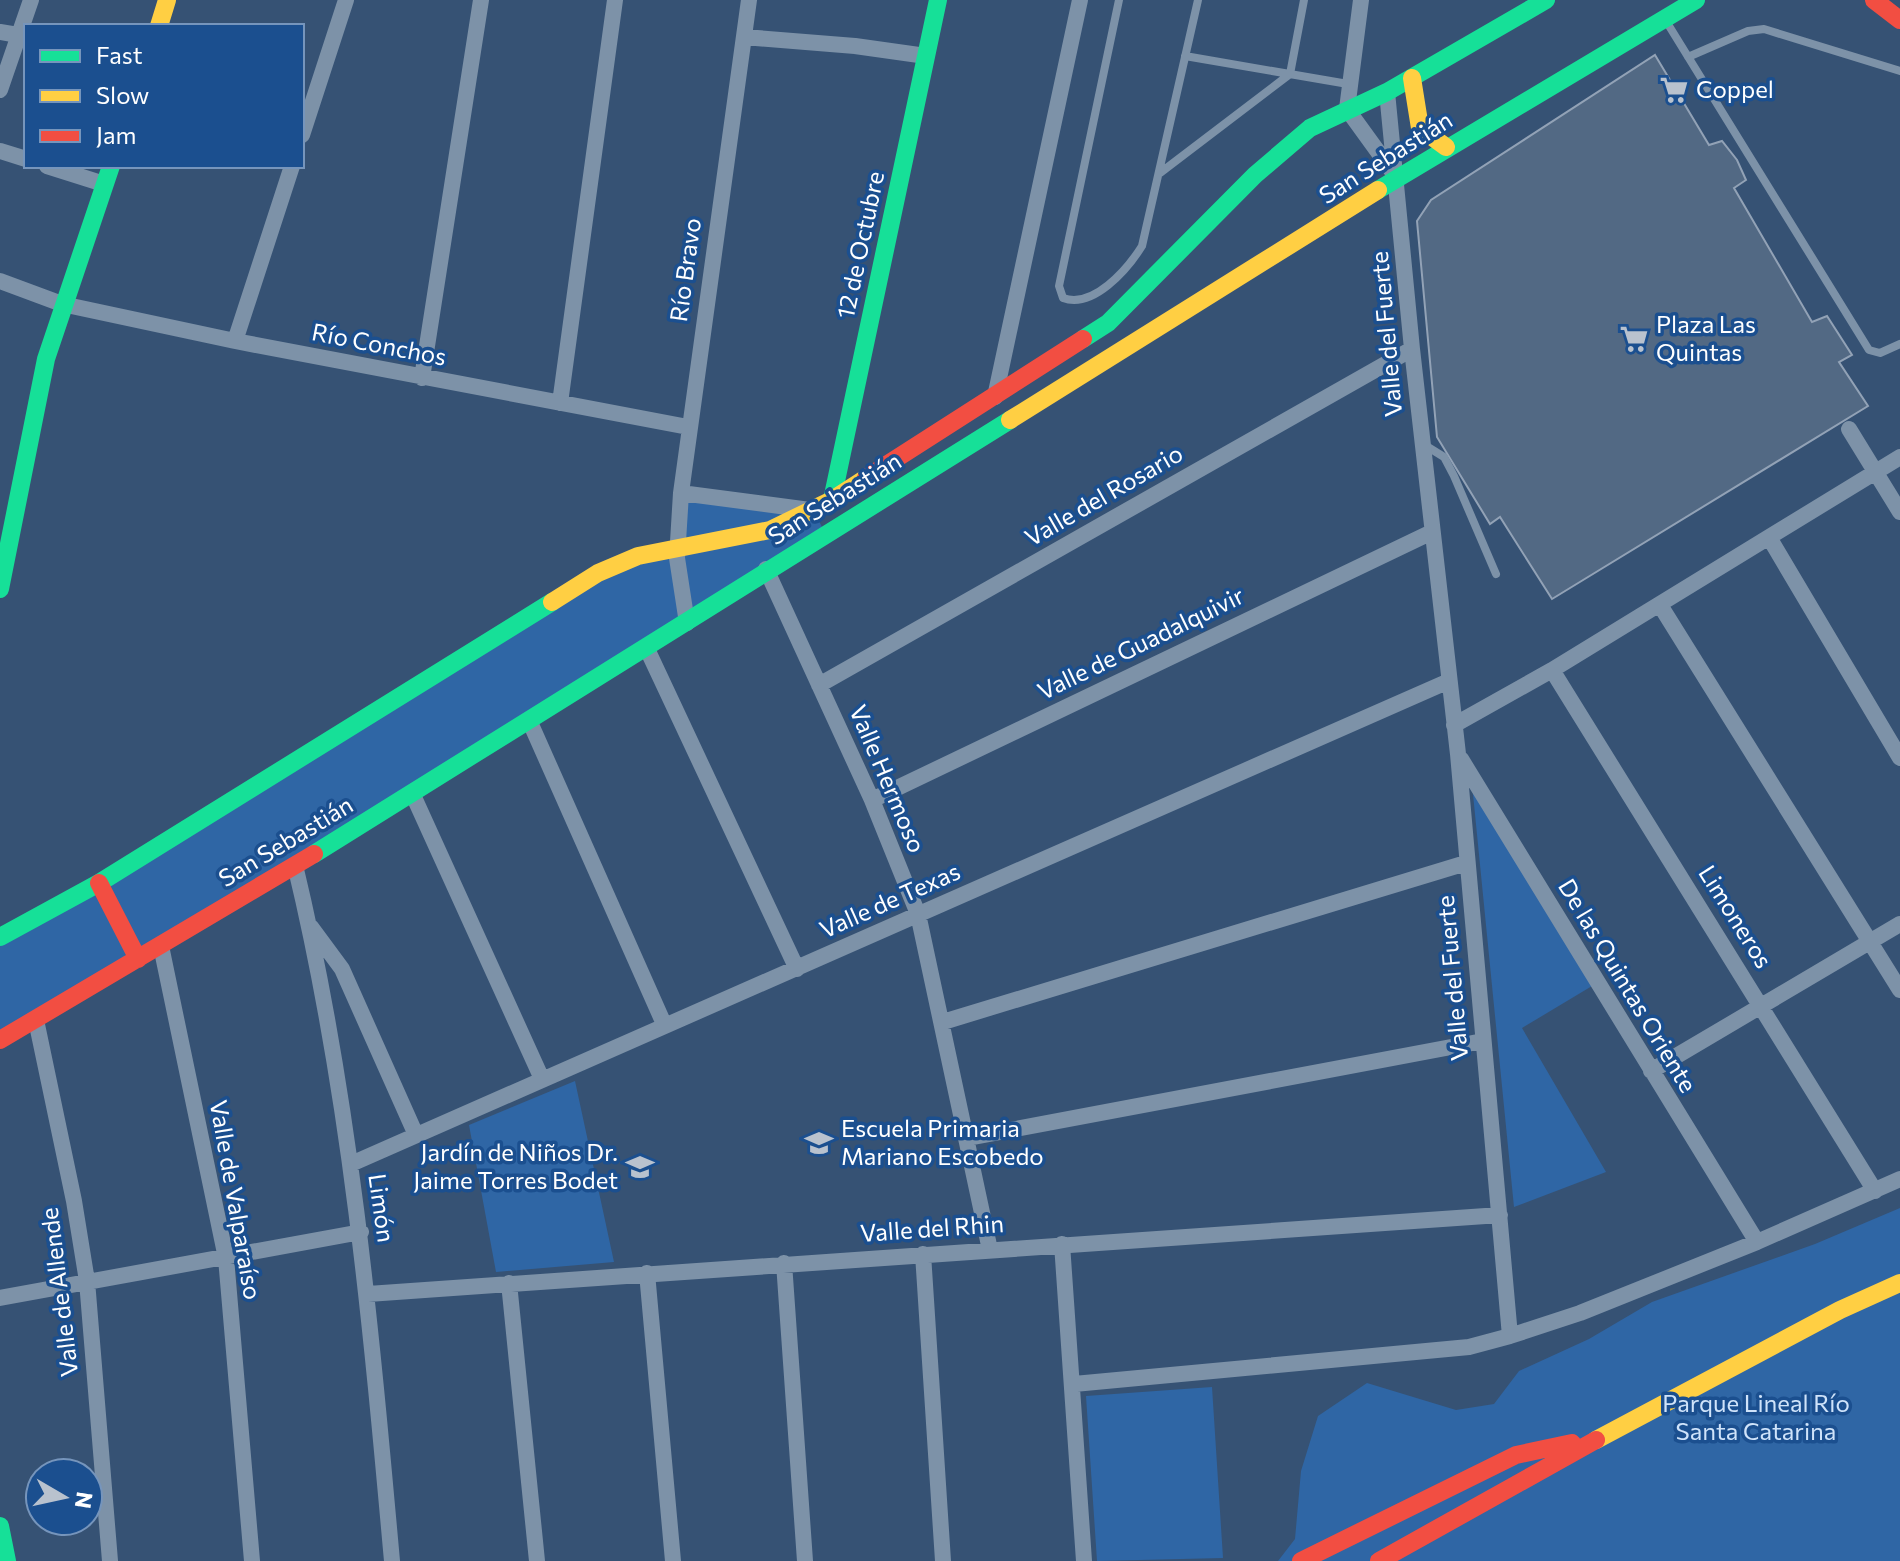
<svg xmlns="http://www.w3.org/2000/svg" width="1900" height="1561" font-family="Commissioner,sans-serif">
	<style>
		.green { fill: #2f66a5 }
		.building { fill: #526984; stroke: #92a2b6; stroke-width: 2 }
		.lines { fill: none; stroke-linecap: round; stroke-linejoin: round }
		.lane { stroke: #7d92a8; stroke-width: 8 }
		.street { stroke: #7d92a8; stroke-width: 16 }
		.fast { stroke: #16e098; stroke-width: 18 }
		.slow { stroke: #ffcf43; stroke-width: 18 }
		.jam { stroke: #f24e42; stroke-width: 18 }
		.labels { text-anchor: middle; stroke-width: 7; stroke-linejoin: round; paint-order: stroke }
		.poi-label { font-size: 24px; fill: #fff; stroke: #1b4f8f; text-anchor: start }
		.street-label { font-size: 24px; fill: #fff; stroke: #1b4f8f }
		.park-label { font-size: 24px; fill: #cfe3fa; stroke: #1b4f8f }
	</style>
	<rect width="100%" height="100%" fill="#365274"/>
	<path class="green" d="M681,493L814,511L825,533L0,1040V937L573,586L676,548Z
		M1472,784L1592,986L1522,1028L1606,1172L1514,1207Z
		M575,1081L614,1262L496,1272L469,1125Z
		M1900,1208V1561H1278L1295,1539L1301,1471L1318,1416L1367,1383L1456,1410L1494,1404L1519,1371L1589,1339L1652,1302L1815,1244Z
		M1212,1387L1223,1558L1097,1561L1086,1396Z"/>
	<path class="building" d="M1655,55L1709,145L1722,141L1737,160L1746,180L1734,188L1812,322L1827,316L1852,355L1839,362L1868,406L1552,599L1500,517L1490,524L1437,437L1417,221L1431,200Z"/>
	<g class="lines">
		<path class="lane" d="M1119,0L1059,286L1063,298C1093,309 1127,270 1142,246L1198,0
			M1666,21L1869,350L1880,353L1900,344
			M1185,56L1348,84
			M1688,57L1748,31L1764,29L1900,71
			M1160,173L1290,74L1304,0
			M1423,444L1444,457L1454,476L1496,574"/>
		<path class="street" d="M1361,0L1347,109L1397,178
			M0,32L18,35
			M744,37L855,46L926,56
			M0,90L31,0
			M302,135L346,0
			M0,151L26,159
			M47,166L104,184
			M0,281L62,304L235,341L688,427
			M235,341L292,166
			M422,378L481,0
			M995,397L1080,0
			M560,403L615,0
			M1849,429L1900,512
			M681,493L810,510
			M1770,539L1900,758
			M766,569L872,800L918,914L990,1250
			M1660,605L1900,990
			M687,623L677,558L681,493L749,0
			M647,649L797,969
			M1552,670L1875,1191
			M819,685L1412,349
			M529,720L664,1024
			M1454,725L1552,670L1900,457
			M1461,759L1757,1242
			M413,795L542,1079
			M872,800L1432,532
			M295,865C350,1094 371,1327 392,1561
			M311,927L342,969L416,1135
			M161,946L226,1258L252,1561
			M36,1020L74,1201L87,1281L110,1561
			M943,1022L1466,863
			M1651,1071L1900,924
			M968,1138L1483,1041
			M351,1164L1449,681
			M1062,1244L1084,1561
			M923,1254L943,1561
			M784,1263L805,1561
			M647,1273L673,1561
			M509,1283L537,1561
			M368,1294L1500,1215
			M0,1298L361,1232
			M1510,1336L1580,1313L1757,1242L1900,1179
			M1074,1384L1469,1347L1510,1336L1458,754L1412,349L1387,92"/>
		<path class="fast" d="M1378,190L1696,0
			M1083,339L1108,323L1255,175L1310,128L1387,92L1546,0
			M832,500L938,0
			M0,589L46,359L111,166
			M314,854L1010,420
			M0,937L99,883L552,602
			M0,1526L7,1561"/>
		<path class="slow" d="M159,26L167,0
			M1412,78L1420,128L1446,147
			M1010,420L1378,190
			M552,602L598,573L638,556L770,530L832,500L866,478
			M1596,1440L1840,1310L1900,1283"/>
		<path class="jam" d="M1874,0L1900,20
			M866,478L1083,339
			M99,883L138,959
			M0,1040L314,854
			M1301,1561L1516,1455L1572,1443
			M1379,1561L1596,1440"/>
	</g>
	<defs>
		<symbol id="supermarket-bare" viewBox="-9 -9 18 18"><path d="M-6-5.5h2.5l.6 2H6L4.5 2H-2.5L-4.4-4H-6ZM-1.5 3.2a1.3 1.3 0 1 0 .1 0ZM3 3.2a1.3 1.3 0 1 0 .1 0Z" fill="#b9c2ce" stroke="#1b4f8f" stroke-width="2.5" paint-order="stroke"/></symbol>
		<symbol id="school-bare" viewBox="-9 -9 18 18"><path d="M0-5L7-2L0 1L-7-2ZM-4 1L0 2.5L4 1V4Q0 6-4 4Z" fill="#b9c2ce" stroke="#1b4f8f" stroke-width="2.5" paint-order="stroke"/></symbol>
	</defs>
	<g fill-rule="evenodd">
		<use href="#supermarket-bare" x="1654" y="70" width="40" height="40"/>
		<use href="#supermarket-bare" x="1614" y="319" width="40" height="40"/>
		<use href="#school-bare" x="799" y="1123" width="40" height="40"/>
		<use href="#school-bare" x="620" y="1147" width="40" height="40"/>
	</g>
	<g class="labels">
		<g class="poi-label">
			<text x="1696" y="98">Coppel</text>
			<text x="1656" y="333">Plaza Las<tspan x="1656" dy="28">Quintas</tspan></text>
			<text x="841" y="1137">Escuela Primaria<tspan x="841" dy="28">Mariano Escobedo</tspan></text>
			<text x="618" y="1161" text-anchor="end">Jardín de Niños Dr.<tspan x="618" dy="28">Jaime Torres Bodet</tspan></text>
		</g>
		<g class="street-label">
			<text transform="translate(1386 158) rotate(-32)" y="8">San Sebastián</text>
			<text transform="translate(861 245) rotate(-78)" y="8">12 de Octubre</text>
			<text transform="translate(686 270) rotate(-82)" y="8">Río Bravo</text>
			<text transform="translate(1387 334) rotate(-95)" y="8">Valle del Fuerte</text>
			<text transform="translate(379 345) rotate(11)" y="8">Río Conchos</text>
			<text transform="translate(1104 496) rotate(-30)" y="8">Valle del Rosario</text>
			<text transform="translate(835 499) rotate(-32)" y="8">San Sebastián</text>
			<text transform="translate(1141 644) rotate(-26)" y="8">Valle de Guadalquivir</text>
			<text transform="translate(887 779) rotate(67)" y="8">Valle Hermoso</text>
			<text transform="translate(286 842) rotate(-31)" y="8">San Sebastián</text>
			<text transform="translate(890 901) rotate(-24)" y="8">Valle de Texas</text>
			<text transform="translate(1735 917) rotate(58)" y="8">Limoneros</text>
			<text transform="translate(1453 978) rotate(-95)" y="8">Valle del Fuerte</text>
			<text transform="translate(1627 986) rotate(59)" y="8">De las Quintas Oriente</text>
			<text transform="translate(235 1200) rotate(80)" y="8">Valle de Valparaíso</text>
			<text transform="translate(381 1208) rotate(82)" y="8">Limón</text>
			<text transform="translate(932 1229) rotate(-4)" y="8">Valle del Rhin</text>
			<text transform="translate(60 1292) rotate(-97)" y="8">Valle de Allende</text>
		</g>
		<g class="park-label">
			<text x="1756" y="1412">Parque Lineal Río<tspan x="1756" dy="28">Santa Catarina</tspan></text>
		</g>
	</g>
	<rect x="24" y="24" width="280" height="144" fill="#1b4f8f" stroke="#7695bc" stroke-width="2"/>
	<rect x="40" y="50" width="40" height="12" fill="#16e098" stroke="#7695bc" stroke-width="2"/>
	<text x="96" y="64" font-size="24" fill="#ffffff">Fast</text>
	<rect x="40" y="90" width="40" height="12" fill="#ffcf43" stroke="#7695bc" stroke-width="2"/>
	<text x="96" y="104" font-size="24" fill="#ffffff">Slow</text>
	<rect x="40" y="130" width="40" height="12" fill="#f24e42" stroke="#7695bc" stroke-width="2"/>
	<text x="96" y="144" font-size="24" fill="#ffffff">Jam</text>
	<g transform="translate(64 1497) rotate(99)"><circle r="38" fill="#1b4f8f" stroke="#7695bc" stroke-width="2"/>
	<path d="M0-6L14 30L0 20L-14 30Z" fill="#b9c2ce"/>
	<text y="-12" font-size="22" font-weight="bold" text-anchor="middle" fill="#ffffff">N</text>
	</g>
</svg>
